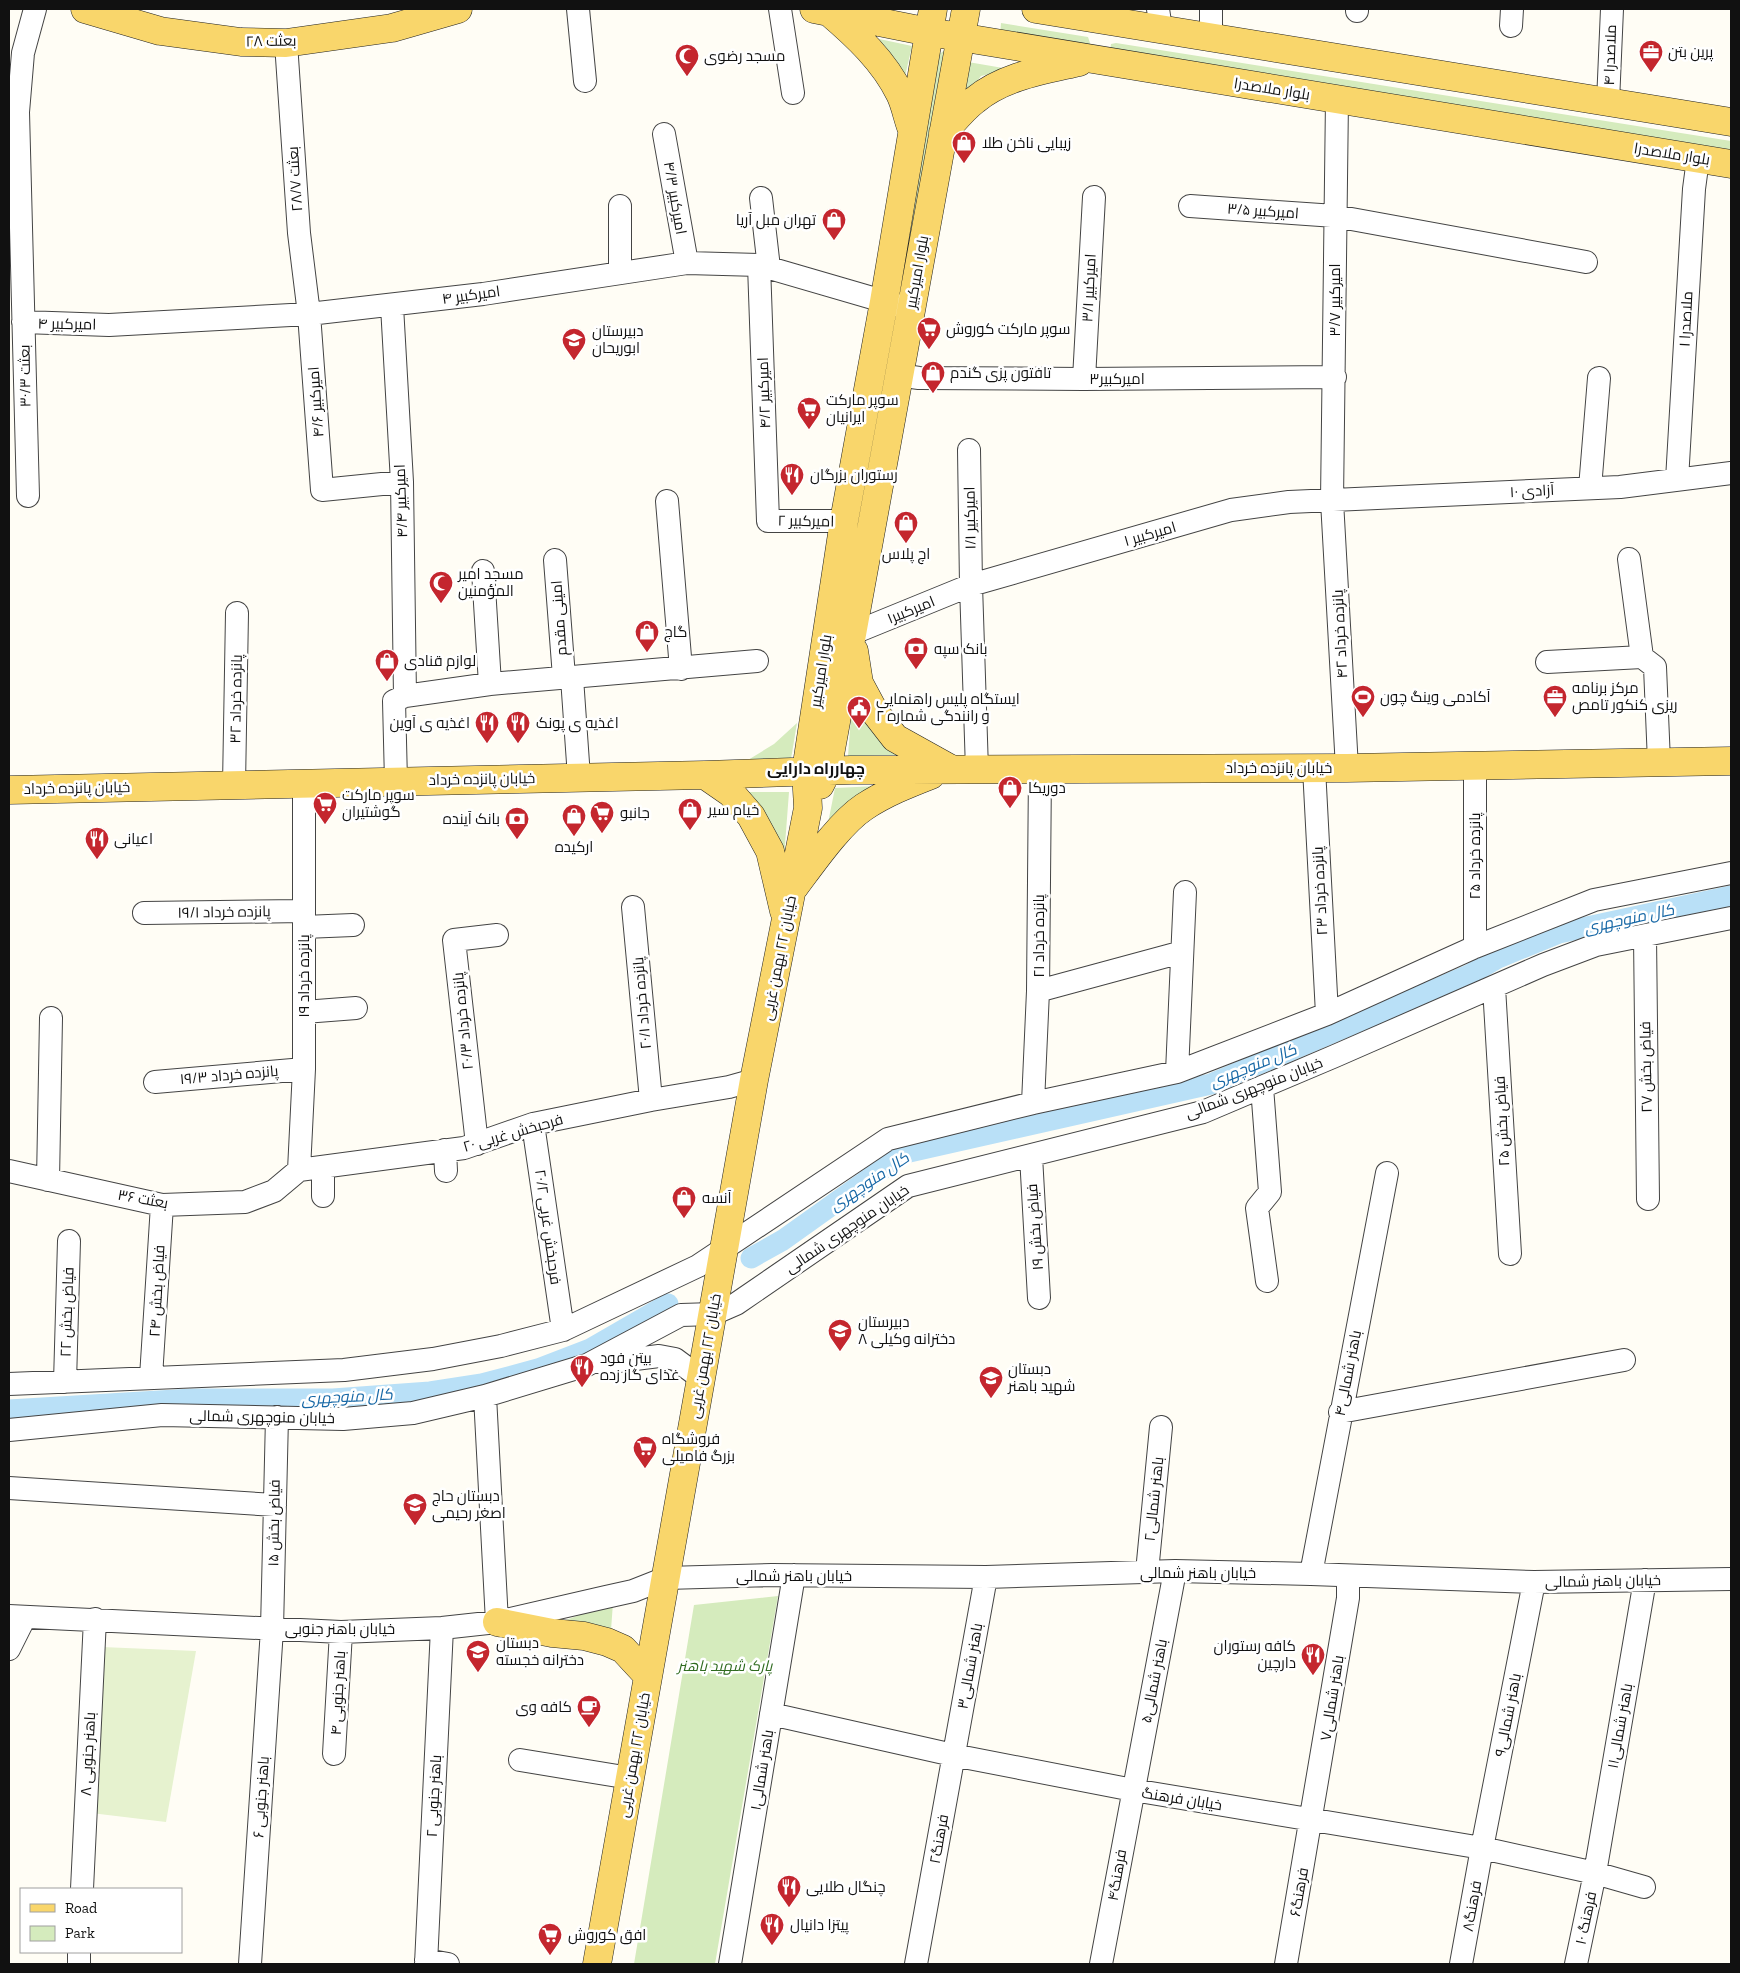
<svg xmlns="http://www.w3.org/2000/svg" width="1740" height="1973" font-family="'Zilla Slab',Cairo,serif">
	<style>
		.green { fill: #d5ebbd }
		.pitch { fill: #e6f2cf }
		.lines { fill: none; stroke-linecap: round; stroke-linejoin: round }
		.canal { stroke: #b9e0f7; stroke-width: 21 }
		.minor-casing { stroke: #444; stroke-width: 24 }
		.major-casing { stroke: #222; stroke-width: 29 }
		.minor { stroke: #fff; stroke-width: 22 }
		.major { stroke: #f9d66b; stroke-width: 28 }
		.labels { text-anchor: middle; stroke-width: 5; stroke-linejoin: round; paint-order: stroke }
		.street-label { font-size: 15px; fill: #111; stroke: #fff }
		.poi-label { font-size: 15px; fill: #111; stroke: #fff; text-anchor: start }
		.park-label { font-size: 15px; font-style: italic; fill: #2f6b1f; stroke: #fff }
		.neighbourhood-label { font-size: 16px; font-weight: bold; fill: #111; stroke: #fff }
		.water-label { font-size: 16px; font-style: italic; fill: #1768a6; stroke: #fff }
	</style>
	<rect width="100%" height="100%" fill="#fffdf5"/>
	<path class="green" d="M1001,23L1088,37L1090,43L1087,48L1000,36Z
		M870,37L912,46L903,85Z
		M1116,43L1731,141V151L1110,51L1111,44Z
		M945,50L905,268L902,257L938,55Z
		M968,62L1009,69L981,76L961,103Z
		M852,703L875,735L902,755L848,756Z
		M797,723L791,759L743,763L774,744Z
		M878,786L827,828L835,788Z
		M745,792H789L784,858Z
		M778,1596L715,1964H634L694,1605Z
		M613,1603L611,1630L552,1625Z"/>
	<path class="pitch" d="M102,1647L196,1651L166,1822L91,1813Z"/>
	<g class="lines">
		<path class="canal" d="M751,1258L783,1240L905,1153L1211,1084L1469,975L1498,958L1559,933L1731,896
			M9,1410L192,1399H333L430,1392L482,1384L538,1369L590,1349L668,1304"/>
		<defs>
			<path id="minor" d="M578,9L585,81
				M780,9L793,93
				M1158,9L1161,29
				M1211,9V38
				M1357,11V9
				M1511,26L1512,9
				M286,43L299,233L309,314L322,490L402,482
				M1337,99L1332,501L1347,768
				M1608,102L1612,9
				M664,134L687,263
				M761,198L769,268
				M1190,206L1335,216L1586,262
				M759,265L768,521H844
				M620,273V206
				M392,306L402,482L405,696
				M23,322L109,325L309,314L483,294L687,263L759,265L900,306
				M898,375L919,378L1084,379L1335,377
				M1084,379L1094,197
				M969,450L971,585L977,770
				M1677,480L1694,189L1698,159
				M1590,488L1599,378
				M28,496L18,112L23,53L35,9
				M667,501L681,669
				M1629,559L1642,657
				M555,560L564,677
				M483,571L490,684
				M851,634L971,585L1231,510L1289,502L1620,487L1731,473
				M1642,657L1655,667L1659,762
				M1547,662L1642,657
				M572,678L579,777
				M1314,768L1327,1014
				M396,781L394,701L405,696L490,684L757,661
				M234,785L237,613
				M633,907L651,1100
				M144,913L304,911
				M304,927L353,925
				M1645,936L1648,1199
				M1475,947V765
				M1494,987L1510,1254
				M1038,991L1182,952
				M304,1012L356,1008
				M1177,1072L1185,892
				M155,1082L304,1069
				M1262,1087L1270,1192L1257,1208L1267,1281
				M1033,1103L1038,991L1040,770
				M533,1124L563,1330
				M477,1144L454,940L497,935
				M445,1150L446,1171
				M1031,1156L1039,1298
				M299,1170L464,1148L533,1124L651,1100L729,1087L754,1080
				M299,1170L304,1069V783
				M9,1171L162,1205L245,1202L274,1191L299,1170
				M48,1180L51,1018
				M323,1196V1167
				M603,1363L659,1356L675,1359L702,1379
				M151,1377L162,1205
				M65,1382L69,1241
				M9,1384L344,1370L433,1359L501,1346L563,1330L698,1266L888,1139L1033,1103L1177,1072L1327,1014L1475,947L1594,900L1731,873
				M485,1396L497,1622
				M1340,1412L1624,1360
				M9,1430L162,1415L343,1419L413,1413L485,1396L587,1365L681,1315L713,1314L736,1304L908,1186L1203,1112L1335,1056L1543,965L1596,945L1731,918
				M9,1488L275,1505
				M1147,1572L1161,1427
				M1311,1574L1387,1173
				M9,1616L341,1632L442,1628L497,1622L606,1597L633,1591L666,1578L772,1575L986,1577L1175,1571L1311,1574L1534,1582L1731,1579
				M9,1649L25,1617
				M771,1714L953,1755L1133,1790L1482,1848L1595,1873L1644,1887
				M334,1754L341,1632
				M520,1760L630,1778
				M82,1889L95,1619
				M426,1960L448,1964
				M79,1964V1952
				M250,1964L272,1629L277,1417
				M426,1964L442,1628
				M730,1964L794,1575
				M916,1964L986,1577
				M1101,1964L1175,1571
				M1286,1964L1348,1598V1576
				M1461,1964L1482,1848L1534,1582
				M1576,1964L1595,1873L1645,1580"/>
			<path id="major" d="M85,9L160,31L241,42L286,43L392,28L458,9
				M814,9L929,32L1731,164
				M1036,9L1731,122
				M829,12C856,35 884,61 900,94C905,104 907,116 911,127
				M943,133C953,122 963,109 975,100C1004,76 1044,70 1079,62
				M854,651L859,683L874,711L895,738L949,768
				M705,775L731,793L751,816L770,851L784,911
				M820,785L827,771L966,9
				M9,790L705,775L851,770L1347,768L1731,761
				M795,886C813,862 840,823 864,807C885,793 908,784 931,775
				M497,1622L552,1633L584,1636L607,1642L623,1649L648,1676
				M597,1964L754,1080L808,808L806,771L844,521L884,302L933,9"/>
		</defs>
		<use href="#minor" class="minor-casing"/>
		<use href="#major" class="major-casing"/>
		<use href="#minor" class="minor"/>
		<use href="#major" class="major"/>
	</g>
	<defs>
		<symbol id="office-pin" viewBox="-11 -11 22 30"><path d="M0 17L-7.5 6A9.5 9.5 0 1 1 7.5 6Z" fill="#c4262e" stroke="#fff"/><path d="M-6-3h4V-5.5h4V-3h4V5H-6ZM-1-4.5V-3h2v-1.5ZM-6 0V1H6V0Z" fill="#fff"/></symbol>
		<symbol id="mosque-pin" viewBox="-11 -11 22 30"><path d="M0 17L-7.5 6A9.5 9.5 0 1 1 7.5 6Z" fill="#c4262e" stroke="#fff"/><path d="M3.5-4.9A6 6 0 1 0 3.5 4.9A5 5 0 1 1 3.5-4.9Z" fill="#fff"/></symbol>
		<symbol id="shop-pin" viewBox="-11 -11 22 30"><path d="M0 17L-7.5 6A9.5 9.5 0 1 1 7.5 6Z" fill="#c4262e" stroke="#fff"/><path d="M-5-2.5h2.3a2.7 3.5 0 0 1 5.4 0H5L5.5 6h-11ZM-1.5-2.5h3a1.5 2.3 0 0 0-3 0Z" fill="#fff"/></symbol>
		<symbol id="supermarket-pin" viewBox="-11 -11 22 30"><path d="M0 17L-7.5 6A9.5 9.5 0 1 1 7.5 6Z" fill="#c4262e" stroke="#fff"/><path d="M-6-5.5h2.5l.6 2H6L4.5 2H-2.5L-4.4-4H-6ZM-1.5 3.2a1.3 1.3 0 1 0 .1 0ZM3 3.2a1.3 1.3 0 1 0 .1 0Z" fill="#fff"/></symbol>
		<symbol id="school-pin" viewBox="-11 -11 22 30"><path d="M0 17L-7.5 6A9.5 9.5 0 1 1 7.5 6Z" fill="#c4262e" stroke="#fff"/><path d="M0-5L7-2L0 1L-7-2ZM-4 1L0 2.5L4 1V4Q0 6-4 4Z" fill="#fff"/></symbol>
		<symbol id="restaurant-pin" viewBox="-11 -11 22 30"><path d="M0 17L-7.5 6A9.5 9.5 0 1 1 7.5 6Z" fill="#c4262e" stroke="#fff"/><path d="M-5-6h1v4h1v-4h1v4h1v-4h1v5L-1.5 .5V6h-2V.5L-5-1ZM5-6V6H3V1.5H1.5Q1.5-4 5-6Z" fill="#fff"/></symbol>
		<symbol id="bank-pin" viewBox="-11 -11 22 30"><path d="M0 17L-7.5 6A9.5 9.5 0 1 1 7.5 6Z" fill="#c4262e" stroke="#fff"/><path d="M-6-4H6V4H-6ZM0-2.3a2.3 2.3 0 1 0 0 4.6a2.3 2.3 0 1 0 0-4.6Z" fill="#fff"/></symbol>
		<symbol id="stadium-pin" viewBox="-11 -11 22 30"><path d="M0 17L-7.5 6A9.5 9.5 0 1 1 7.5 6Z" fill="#c4262e" stroke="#fff"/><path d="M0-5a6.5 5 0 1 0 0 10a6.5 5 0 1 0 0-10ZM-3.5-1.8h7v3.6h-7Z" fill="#fff"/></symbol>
		<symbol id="civic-pin" viewBox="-11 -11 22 30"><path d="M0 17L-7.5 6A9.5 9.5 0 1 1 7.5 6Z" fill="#c4262e" stroke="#fff"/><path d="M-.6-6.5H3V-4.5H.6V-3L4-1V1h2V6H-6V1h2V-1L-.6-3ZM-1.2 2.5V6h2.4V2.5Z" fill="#fff"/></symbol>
		<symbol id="cafe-pin" viewBox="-11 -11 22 30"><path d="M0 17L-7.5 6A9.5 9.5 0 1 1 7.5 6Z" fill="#c4262e" stroke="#fff"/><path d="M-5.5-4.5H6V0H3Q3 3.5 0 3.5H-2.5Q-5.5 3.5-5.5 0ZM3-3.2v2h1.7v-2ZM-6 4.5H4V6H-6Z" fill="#fff"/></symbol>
	</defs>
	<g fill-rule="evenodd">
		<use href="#office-pin" x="1637" y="38" width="28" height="38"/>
		<use href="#mosque-pin" x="673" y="42" width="28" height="38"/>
		<use href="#shop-pin" x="950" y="129" width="28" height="38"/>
		<use href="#shop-pin" x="820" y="206" width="28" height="38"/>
		<use href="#supermarket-pin" x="915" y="315" width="28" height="38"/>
		<use href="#school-pin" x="560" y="326" width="28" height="38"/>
		<use href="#shop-pin" x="919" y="359" width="28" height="38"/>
		<use href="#supermarket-pin" x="795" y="395" width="28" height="38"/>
		<use href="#restaurant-pin" x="778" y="461" width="28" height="38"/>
		<use href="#shop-pin" x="892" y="509" width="28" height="38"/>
		<use href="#mosque-pin" x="427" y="569" width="28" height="38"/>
		<use href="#shop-pin" x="633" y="618" width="28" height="38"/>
		<use href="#bank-pin" x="902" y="635" width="28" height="38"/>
		<use href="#shop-pin" x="373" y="647" width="28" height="38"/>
		<use href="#stadium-pin" x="1349" y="683" width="28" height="38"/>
		<use href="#office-pin" x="1541" y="683" width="28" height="38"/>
		<use href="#civic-pin" x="845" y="694" width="28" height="38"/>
		<use href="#restaurant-pin" x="473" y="709" width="28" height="38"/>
		<use href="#restaurant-pin" x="504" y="709" width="28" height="38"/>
		<use href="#shop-pin" x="996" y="774" width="28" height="38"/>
		<use href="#supermarket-pin" x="311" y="790" width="28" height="38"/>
		<use href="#shop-pin" x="676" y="796" width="28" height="38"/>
		<use href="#supermarket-pin" x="588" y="799" width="28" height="38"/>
		<use href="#shop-pin" x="560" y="802" width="28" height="38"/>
		<use href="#bank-pin" x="503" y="805" width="28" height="38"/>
		<use href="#restaurant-pin" x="83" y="825" width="28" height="38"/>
		<use href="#shop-pin" x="670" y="1184" width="28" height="38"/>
		<use href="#school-pin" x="826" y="1317" width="28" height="38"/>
		<use href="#restaurant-pin" x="568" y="1353" width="28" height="38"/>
		<use href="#school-pin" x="977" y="1364" width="28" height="38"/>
		<use href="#supermarket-pin" x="631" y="1434" width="28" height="38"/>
		<use href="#school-pin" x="401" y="1491" width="28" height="38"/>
		<use href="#school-pin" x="464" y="1638" width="28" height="38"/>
		<use href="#restaurant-pin" x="1299" y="1641" width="28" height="38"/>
		<use href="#cafe-pin" x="575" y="1693" width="28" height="38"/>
		<use href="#restaurant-pin" x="775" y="1873" width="28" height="38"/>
		<use href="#restaurant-pin" x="758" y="1911" width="28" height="38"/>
		<use href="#supermarket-pin" x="536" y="1921" width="28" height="38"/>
	</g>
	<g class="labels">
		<g class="street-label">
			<text transform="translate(271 41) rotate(-1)" y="5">بعثت ۲۸</text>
			<text transform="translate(1610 55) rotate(-88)" y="5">ملاصدرا ۴</text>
			<text transform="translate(1272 89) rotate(9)" y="5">بلوار ملاصدرا</text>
			<text transform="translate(1672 154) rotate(9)" y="5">بلوار ملاصدرا</text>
			<text transform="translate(295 179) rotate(-94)" y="5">بعثت ۲۸/۷</text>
			<text transform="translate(675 198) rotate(80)" y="5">امیرکبیر ۴/۳</text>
			<text transform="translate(1263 211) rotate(4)" y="5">امیرکبیر ۳/۵</text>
			<text transform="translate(917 272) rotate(-80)" y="5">بلوار امیرکبیر</text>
			<text transform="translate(1089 288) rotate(-87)" y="5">امیرکبیر ۳/۱</text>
			<text transform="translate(471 295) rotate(-8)" y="5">امیرکبیر ۴</text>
			<text transform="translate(1335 300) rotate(-90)" y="5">امیرکبیر ۳/۷</text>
			<text transform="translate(1686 319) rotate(-87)" y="5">ملاصدرا ۱</text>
			<text transform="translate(67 324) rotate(1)" y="5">امیرکبیر ۴</text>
			<text transform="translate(25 376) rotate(-91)" y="5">بعثت ۳۰/۳</text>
			<text x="1117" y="384">امیرکبیر۳</text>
			<text transform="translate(764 393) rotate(-92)" y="5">امیرکبیر ۴/۲</text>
			<text transform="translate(316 402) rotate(-94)" y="5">امیرکبیر ۴/۶</text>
			<text transform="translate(1532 491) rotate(-3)" y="5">آزادی ۱۰</text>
			<text transform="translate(401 501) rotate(-92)" y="5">امیرکبیر ۴/۴</text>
			<text transform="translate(970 518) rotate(-91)" y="5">امیرکبیر ۱/۱</text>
			<text transform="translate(806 521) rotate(1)" y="5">امیرکبیر ۲</text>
			<text transform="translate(1150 534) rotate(-16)" y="5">امیرکبیر ۱</text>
			<text transform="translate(911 610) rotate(-22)" y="5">امیرکبیر۱</text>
			<text transform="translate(559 618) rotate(-94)" y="5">امینی مقدم</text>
			<text transform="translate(1340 634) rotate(-93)" y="5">پانزده خرداد ۴۲</text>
			<text transform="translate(821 671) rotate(-81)" y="5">بلوار امیرکبیر</text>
			<text transform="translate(236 699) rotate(-89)" y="5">پانزده خرداد ۳۲</text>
			<text x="1279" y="773">خیابان پانزده خرداد</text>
			<text transform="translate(482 779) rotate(-1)" y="5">خیابان پانزده خرداد</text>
			<text transform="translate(77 788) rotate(-1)" y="5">خیابان پانزده خرداد</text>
			<text transform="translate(1475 856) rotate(-90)" y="5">پانزده خرداد ۲۵</text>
			<text transform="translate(1320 891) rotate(-93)" y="5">پانزده خرداد ۲۳</text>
			<text transform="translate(224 912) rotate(-1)" y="5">پانزده خرداد ۱۹/۱</text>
			<text transform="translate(1039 936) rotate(-90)" y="5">پانزده خرداد ۲۱</text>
			<text transform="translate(779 958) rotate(-79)" y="5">خیابان ۲۲ بهمن غربی</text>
			<text transform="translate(304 976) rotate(-90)" y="5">پانزده خرداد ۱۹</text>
			<text transform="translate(642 1003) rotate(-95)" y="5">پانزده خرداد ۲۰/۱</text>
			<text transform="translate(463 1021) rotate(-96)" y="5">پانزده خرداد ۲۰/۳</text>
			<text transform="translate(1646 1067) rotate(-91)" y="5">فیاض بخش ۲۷</text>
			<text transform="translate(229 1075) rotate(-5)" y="5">پانزده خرداد ۱۹/۳</text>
			<text transform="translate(1254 1088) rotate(-21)" y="5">خیابان منوچهری شمالی</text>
			<text transform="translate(1502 1121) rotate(-93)" y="5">فیاض بخش ۲۵</text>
			<text transform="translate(513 1133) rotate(-16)" y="5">فرحبخش غربی ۲۰</text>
			<text transform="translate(143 1199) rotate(10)" y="5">بعثت ۳۶</text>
			<text transform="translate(548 1227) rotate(82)" y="5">فرحبخش غربی ۲۰/۲</text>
			<text transform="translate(1035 1227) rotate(-94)" y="5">فیاض بخش ۱۹</text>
			<text transform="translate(847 1229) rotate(-34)" y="5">خیابان منوچهری شمالی</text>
			<text transform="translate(157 1291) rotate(-87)" y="5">فیاض بخش ۲۴</text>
			<text transform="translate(67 1312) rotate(-88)" y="5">فیاض بخش ۲۲</text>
			<text transform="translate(705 1356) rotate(-80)" y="5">خیابان ۲۲ بهمن غربی</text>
			<text transform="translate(1348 1373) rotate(-79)" y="5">باهنر شمالی۴</text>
			<text transform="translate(262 1417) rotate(1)" y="5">خیابان منوچهری شمالی</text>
			<text transform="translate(1154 1499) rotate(-84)" y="5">باهنر شمالی۲</text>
			<text transform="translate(274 1523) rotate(-89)" y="5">فیاض بخش ۱۵</text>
			<text x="1198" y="1578">خیابان باهنر شمالی</text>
			<text x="794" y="1581">خیابان باهنر شمالی</text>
			<text transform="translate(1603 1581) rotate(-1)" y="5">خیابان باهنر شمالی</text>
			<text x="340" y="1634">خیابان باهنر جنوبی</text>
			<text transform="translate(970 1666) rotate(-80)" y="5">باهنر شمالی۳</text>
			<text transform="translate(1154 1681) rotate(-79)" y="5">باهنر شمالی۵</text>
			<text transform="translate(338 1693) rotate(-87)" y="5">باهنر جنوبی ۴</text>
			<text transform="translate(1332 1698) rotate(-81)" y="5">باهنر شمالی۷</text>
			<text transform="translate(1508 1715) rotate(-79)" y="5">باهنر شمالی۹</text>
			<text transform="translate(1620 1726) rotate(-80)" y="5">باهنر شمالی۱۱</text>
			<text transform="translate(88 1754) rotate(-87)" y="5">باهنر جنوبی ۸</text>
			<text transform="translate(634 1755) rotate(-80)" y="5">خیابان ۲۲ بهمن غربی</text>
			<text transform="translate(762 1770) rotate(-81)" y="5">باهنر شمالی۱</text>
			<text transform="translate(434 1796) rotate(-87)" y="5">باهنر جنوبی ۲</text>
			<text transform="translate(261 1797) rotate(-86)" y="5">باهنر جنوبی ۶</text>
			<text transform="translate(1182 1799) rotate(9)" y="5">خیابان فرهنگ</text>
			<text transform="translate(939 1839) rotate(-80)" y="5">فرهنگ۲</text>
			<text transform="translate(1117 1875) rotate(-80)" y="5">فرهنگ۴</text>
			<text transform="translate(1299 1892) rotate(-80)" y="5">فرهنگ۶</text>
			<text transform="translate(1472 1906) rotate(-80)" y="5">فرهنگ۸</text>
			<text transform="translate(1586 1918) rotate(-78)" y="5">فرهنگ ۱۰</text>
		</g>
		<g class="poi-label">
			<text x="1668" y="57">پرین بتن</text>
			<text x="704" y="61">مسجد رضوی</text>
			<text x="982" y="148">زیبایی ناخن طلا</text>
			<text x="816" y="225" text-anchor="end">تهران مبل آریا</text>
			<text x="946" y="334">سوپر مارکت کوروش</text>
			<text x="592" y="336">دبیرستان<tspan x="592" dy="17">ابوریحان</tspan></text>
			<text x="950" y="378">تافتون پزی گندم</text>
			<text x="826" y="405">سوپر مارکت<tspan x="826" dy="17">ایرانیان</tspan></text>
			<text x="810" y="480">رستوران بزرگان</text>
			<text x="906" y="559" text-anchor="middle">اچ پلاس</text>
			<text x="458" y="579">مسجد امیر<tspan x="458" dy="17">المؤمنین</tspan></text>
			<text x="664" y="637">گاج</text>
			<text x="934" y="654">بانک سپه</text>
			<text x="404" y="666">لوازم قنادی</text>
			<text x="1572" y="693">مرکز برنامه<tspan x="1572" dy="17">ریزی کنکور تامص</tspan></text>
			<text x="1380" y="702">آکادمی وینگ چون</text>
			<text x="876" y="704">ایستگاه پلیس راهنمایی<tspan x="876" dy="17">و رانندگی شماره ۲</tspan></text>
			<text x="470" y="728" text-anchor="end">اغذیه ی آوین</text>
			<text x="536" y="728">اغذیه ی پونک</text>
			<text x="1028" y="793">دوریکا</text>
			<text x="342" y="800">سوپر مارکت<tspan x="342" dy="17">گوشتیران</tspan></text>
			<text x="708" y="815">خیام سیر</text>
			<text x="620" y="818">جانبو</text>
			<text x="500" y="824" text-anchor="end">بانک آینده</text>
			<text x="114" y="844">اعیانی</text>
			<text x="574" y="852" text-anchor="middle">ارکیده</text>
			<text x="702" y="1203">آنسه</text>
			<text x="858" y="1327">دبیرستان<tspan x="858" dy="17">دخترانه وکیلی ۸</tspan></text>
			<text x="600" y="1363">بیتن فود<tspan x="600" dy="17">غذای گاز زده</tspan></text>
			<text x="1008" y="1374">دبستان<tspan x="1008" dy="17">شهید باهنر</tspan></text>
			<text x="662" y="1444">فروشگاه<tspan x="662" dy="17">بزرگ فامیلی</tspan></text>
			<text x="432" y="1501">دبستان حاج<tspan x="432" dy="17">اصغر رحیمی</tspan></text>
			<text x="496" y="1648">دبستان<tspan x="496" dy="17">دخترانه خجسته</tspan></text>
			<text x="1296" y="1651" text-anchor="end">کافه رستوران<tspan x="1296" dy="17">دارچین</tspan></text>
			<text x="572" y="1712" text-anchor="end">کافه وی</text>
			<text x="806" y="1892">چنگال طلایی</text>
			<text x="790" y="1930">پیتزا دانیال</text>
			<text x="568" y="1940">افق کوروش</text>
		</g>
		<g class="park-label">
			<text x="725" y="1671">پارک شهید باهنر</text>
		</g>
		<g class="neighbourhood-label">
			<text x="816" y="774">چهارراه دارایی</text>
		</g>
		<g class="water-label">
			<text transform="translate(1629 918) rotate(-12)" y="6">کال منوچهری</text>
			<text transform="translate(1253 1065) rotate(-22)" y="6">کال منوچهری</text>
			<text transform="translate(869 1181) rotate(-34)" y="6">کال منوچهری</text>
			<text transform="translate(347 1396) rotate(-3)" y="6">کال منوچهری</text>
		</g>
	</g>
	<rect width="1740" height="1973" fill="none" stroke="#111111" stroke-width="20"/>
	<rect x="20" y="1888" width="162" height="65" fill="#ffffff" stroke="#a0a0a0"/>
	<rect x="30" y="1904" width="25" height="8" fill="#f9d66b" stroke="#a0a0a0"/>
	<text x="65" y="1913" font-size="15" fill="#111111">Road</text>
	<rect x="30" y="1926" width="25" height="15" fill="#d5ebbd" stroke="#a0a0a0"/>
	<text x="65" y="1938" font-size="15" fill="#111111">Park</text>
</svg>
